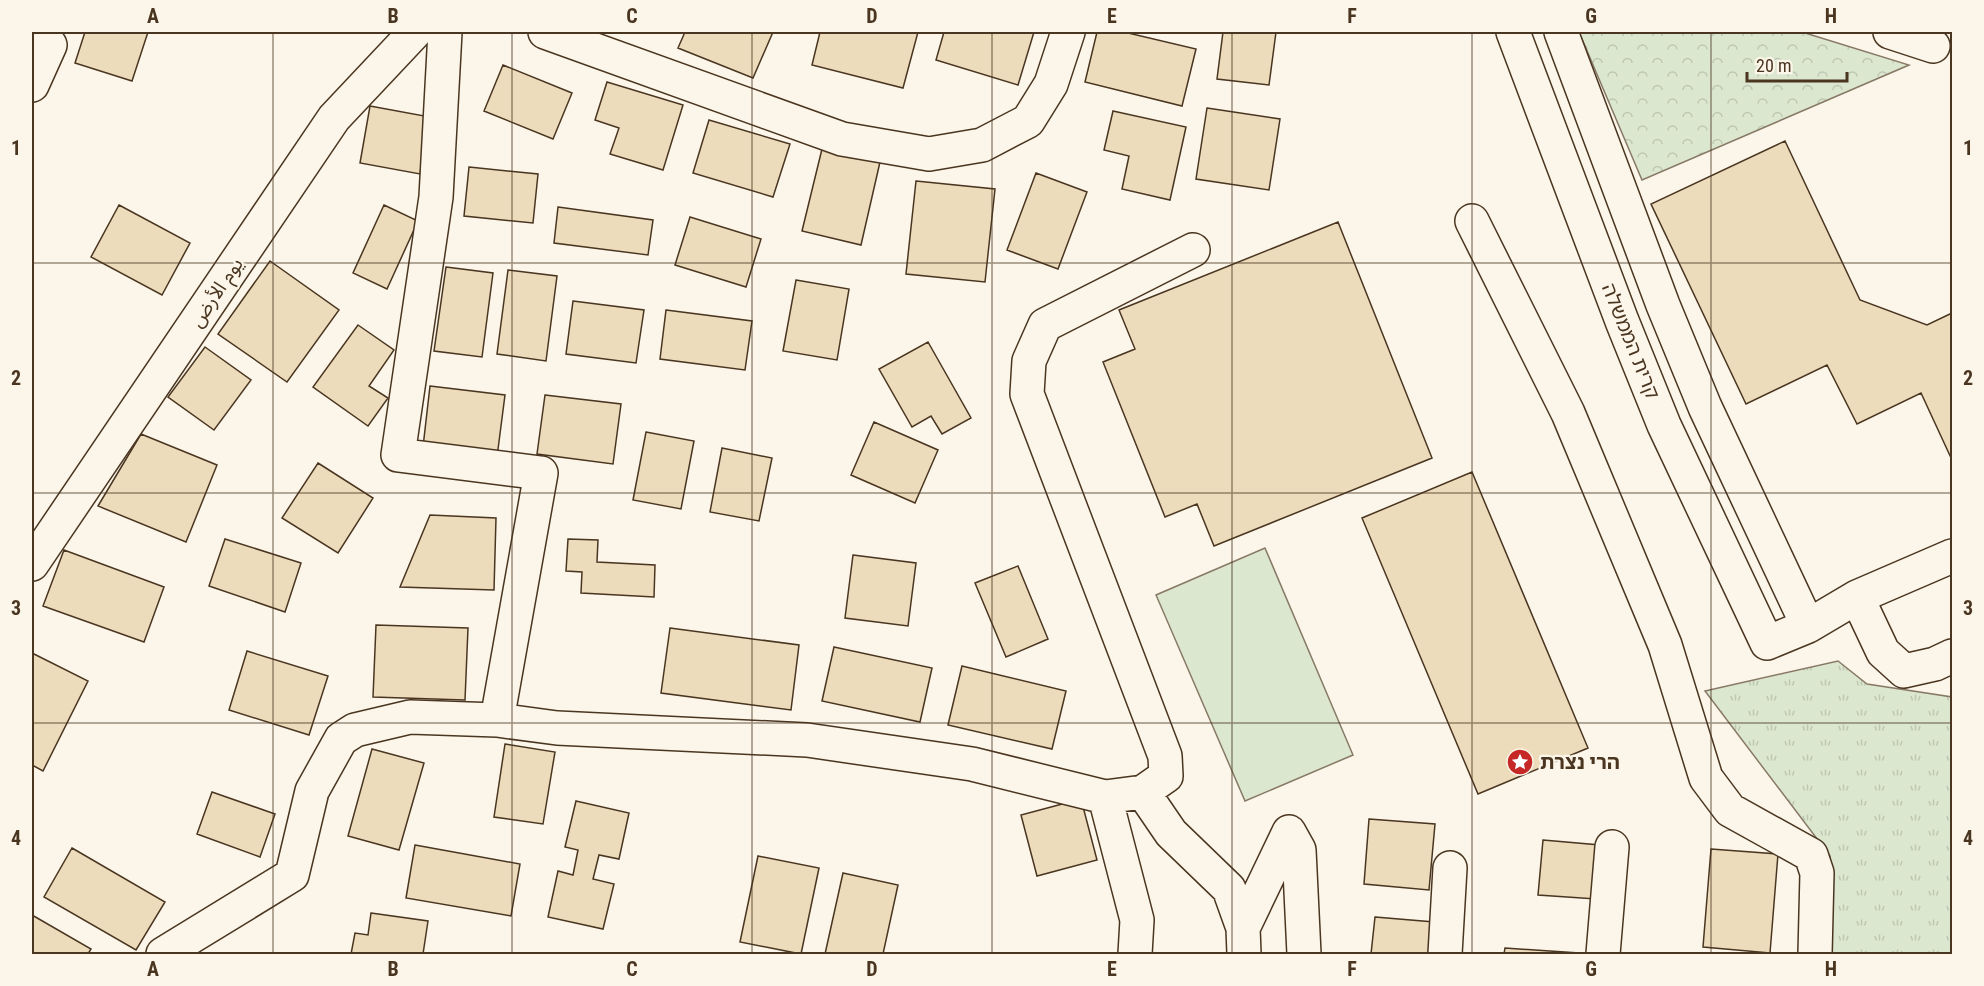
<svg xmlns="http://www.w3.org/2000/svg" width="1984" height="986" font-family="'Roboto Condensed','Noto Sans Arabic','Noto Sans Hebrew',sans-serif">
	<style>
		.grass { fill: url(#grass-tufts); stroke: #887966; stroke-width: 1.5 }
		.park { fill: url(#park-crowns); stroke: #887966; stroke-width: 1.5 }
		.pitch { fill: #dce7d0; stroke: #887966; stroke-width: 1.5 }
		.building { fill: #ecdcbc; stroke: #4a3520; stroke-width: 1.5 }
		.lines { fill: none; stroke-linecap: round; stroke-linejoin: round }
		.minor-casing { stroke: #4a3520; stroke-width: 36 }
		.minor { stroke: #fbf6e9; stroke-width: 33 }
		.grid { fill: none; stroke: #4a3520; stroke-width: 1.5; stroke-opacity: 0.55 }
		.labels { text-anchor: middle; stroke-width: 4.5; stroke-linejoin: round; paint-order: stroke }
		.street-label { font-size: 20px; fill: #4a3520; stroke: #fbf6e9 }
		.poi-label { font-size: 20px; font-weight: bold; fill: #4a3520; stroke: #fbf6e9; text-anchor: start }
		.neatline { fill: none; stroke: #4a3520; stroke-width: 2 }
		.grid-label { font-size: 20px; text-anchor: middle; font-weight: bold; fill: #4a3520 }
	</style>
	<defs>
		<pattern id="grass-tufts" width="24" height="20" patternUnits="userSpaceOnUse" patternTransform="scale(1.5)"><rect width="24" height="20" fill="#dce7d0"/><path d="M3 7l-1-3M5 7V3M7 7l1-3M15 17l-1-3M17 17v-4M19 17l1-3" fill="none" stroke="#bec7b2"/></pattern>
		<pattern id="park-crowns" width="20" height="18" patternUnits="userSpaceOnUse" patternTransform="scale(1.5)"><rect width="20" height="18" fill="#dce7d0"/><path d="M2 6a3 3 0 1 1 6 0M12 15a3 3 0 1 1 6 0" fill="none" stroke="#bec7b2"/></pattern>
	</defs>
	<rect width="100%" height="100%" fill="#fbf6e9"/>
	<path class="grass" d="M1838,661L1867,684L1952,697V954H1832L1830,856L1705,691Z"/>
	<path class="park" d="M1579,32H1802L1909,65L1642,180Z"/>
	<path class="pitch" d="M1265,548L1353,755L1245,801L1156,595Z"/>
	<path class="building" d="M85,32H148L132,81L75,63Z
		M685,32H773L753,78L678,48Z
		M820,32H918L903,88L812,65Z
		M944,32H1034L1018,85L936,60Z
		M1097,32H1124L1196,49L1182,106L1085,82Z
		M1223,32H1276L1269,85L1217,79Z
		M503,65L572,93L553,139L484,111Z
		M607,82L683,105L663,170L610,154L619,128L595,120Z
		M370,106L430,117L420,174L360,163Z
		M1207,108L1280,119L1269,190L1196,179Z
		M1113,111L1186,127L1170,200L1122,189L1129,156L1104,150Z
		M709,120L790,144L773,197L693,173Z
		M1785,141L1860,300L1927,325L1952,313V460L1921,393L1857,424L1827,365L1746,404L1651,204Z
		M822,149L880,162L861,245L802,231Z
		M469,167L538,174L533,223L464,216Z
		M1036,173L1087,192L1058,269L1007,250Z
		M916,181L995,189L985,282L906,274Z
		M119,205L190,243L162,295L91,257Z
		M384,205L418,221L387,289L353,273Z
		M558,207L653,220L648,255L554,243Z
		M690,217L761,239L746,287L675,265Z
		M1338,222L1432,458L1214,546L1197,504L1165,517L1103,362L1135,349L1119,310Z
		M270,261L339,310L287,382L218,334Z
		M446,267L493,273L482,357L434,351Z
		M508,270L557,276L546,361L497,354Z
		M796,280L849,289L837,360L783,351Z
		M573,301L644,310L636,363L566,354Z
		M666,310L752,321L745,370L660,359Z
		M358,325L394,350L369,386L388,398L368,426L313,387Z
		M928,342L971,418L942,434L931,416L912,427L879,369Z
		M205,347L251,380L214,430L168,397Z
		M430,386L505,395L497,457L423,447Z
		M545,395L621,404L613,464L537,454Z
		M874,422L938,450L915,503L851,475Z
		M646,432L694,441L681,509L633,500Z
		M141,434L217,465L186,542L98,506Z
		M722,448L772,458L759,521L710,512Z
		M318,463L373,498L338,553L282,518Z
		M1472,472L1588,748L1478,794L1362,518Z
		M430,515L496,518L494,590L400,587Z
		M225,539L301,563L285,612L209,586Z
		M568,539L598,540L597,562L655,565L654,597L581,593L582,572L566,571Z
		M64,550L164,587L144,642L43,606Z
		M853,555L916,563L908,626L845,618Z
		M1018,566L1048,639L1006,657L975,583Z
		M376,625L468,628L465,700L373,697Z
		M670,628L799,645L791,710L661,693Z
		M834,647L932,668L920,722L822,701Z
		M247,651L328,676L309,735L229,710Z
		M32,653L88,681L43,771L32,765Z
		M962,666L1066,691L1052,749L948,725Z
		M505,744L555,752L543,824L494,817Z
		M372,749L424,763L399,850L348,836Z
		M212,792L275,814L260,857L197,834Z
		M1081,799L1097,860L1037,876L1021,815Z
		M576,801L629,813L619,859L599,855L593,879L614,884L603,929L548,917L558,871L573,875L578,850L565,847Z
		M1369,819L1435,824L1429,890L1364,884Z
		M1543,840L1600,845L1596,899L1538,895Z
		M415,845L520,864L511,916L406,898Z
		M72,848L165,902L136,950L44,897Z
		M1711,849L1778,854L1770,953L1703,947Z
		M758,856L819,868L801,954L740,942Z
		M843,873L898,885L883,954H825Z
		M371,913L428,921L423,954H351L355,933L368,935Z
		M32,915L91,949L88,954H32Z
		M1375,917L1434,922L1431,954H1371Z
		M1505,948L1579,953V954H1504Z"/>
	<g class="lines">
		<defs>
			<path id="minor" d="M545,32L842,139L929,154L982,145L1028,121L1051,84L1068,32
				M1513,32L1622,321L1664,425L1767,643L1808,626L1857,597L1952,556
				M1561,32L1663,305L1705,407L1808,626
				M1890,32L1933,46
				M32,41L50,45L32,85
				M1472,221L1568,413L1665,645L1706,778L1730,810L1811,855L1817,873L1815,954
				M32,564L334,118L415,32
				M1857,597L1883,652L1904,671L1935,664L1952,656
				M497,720L557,728L807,740L972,764L1105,797L1143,792L1166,776L1165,756L1027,394L1029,361L1045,325L1193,250
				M1143,792L1171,833L1229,889L1243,928L1244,954
				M1105,797L1137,920L1135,954
				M1243,928L1289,832L1299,850L1304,954
				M163,954L292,875L312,791L341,739L355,730L410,717L497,720L541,473L398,455L436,197L445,32
				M1445,954L1450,868
				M1603,954L1612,847"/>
		</defs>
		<use href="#minor" class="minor-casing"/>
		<use href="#minor" class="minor"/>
	</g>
	<path class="grid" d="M273,32V954M512,32V954M752,32V954M992,32V954M1232,32V954M1472,32V954M1711,32V954M32,263H1952M32,493H1952M32,723H1952"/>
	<defs>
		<symbol id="sight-disc" viewBox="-11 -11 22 22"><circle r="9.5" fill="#c62828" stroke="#fbf6e9"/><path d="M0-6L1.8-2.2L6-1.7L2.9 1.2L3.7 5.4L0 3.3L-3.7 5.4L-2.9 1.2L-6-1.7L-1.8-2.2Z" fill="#fff"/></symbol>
	</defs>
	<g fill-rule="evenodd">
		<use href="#sight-disc" x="1505" y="747" width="30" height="30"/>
	</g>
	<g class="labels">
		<g class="street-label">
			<text transform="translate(216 292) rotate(-56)" y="7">يوم الأرض</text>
			<text transform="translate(1631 341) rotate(68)" y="7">קרית הממשלה</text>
		</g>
		<g class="poi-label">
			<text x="1540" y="769">הרי נצרת</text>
		</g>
	</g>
	<rect width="1984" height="986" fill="none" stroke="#fbf6e9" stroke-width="66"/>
	<path d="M1747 72v9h100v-9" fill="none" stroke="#4a3520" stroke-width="3"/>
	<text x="1756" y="72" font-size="18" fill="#4a3520" stroke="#fbf6e9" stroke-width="4.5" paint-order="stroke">20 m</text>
	<rect x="33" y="33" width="1918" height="920" class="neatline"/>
	<g class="grid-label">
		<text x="153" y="23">A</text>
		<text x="393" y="23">B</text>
		<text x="632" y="23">C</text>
		<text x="872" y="23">D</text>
		<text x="1112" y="23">E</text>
		<text x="1352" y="23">F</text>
		<text x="1591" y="23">G</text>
		<text x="1831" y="23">H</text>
		<text x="16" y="155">1</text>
		<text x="1968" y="155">1</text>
		<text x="16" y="385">2</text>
		<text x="1968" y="385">2</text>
		<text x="16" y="615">3</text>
		<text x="1968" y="615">3</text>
		<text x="16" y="845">4</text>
		<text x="1968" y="845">4</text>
		<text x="153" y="976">A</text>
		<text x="393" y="976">B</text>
		<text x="632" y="976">C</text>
		<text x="872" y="976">D</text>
		<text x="1112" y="976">E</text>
		<text x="1352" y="976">F</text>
		<text x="1591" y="976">G</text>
		<text x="1831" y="976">H</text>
	</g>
</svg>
